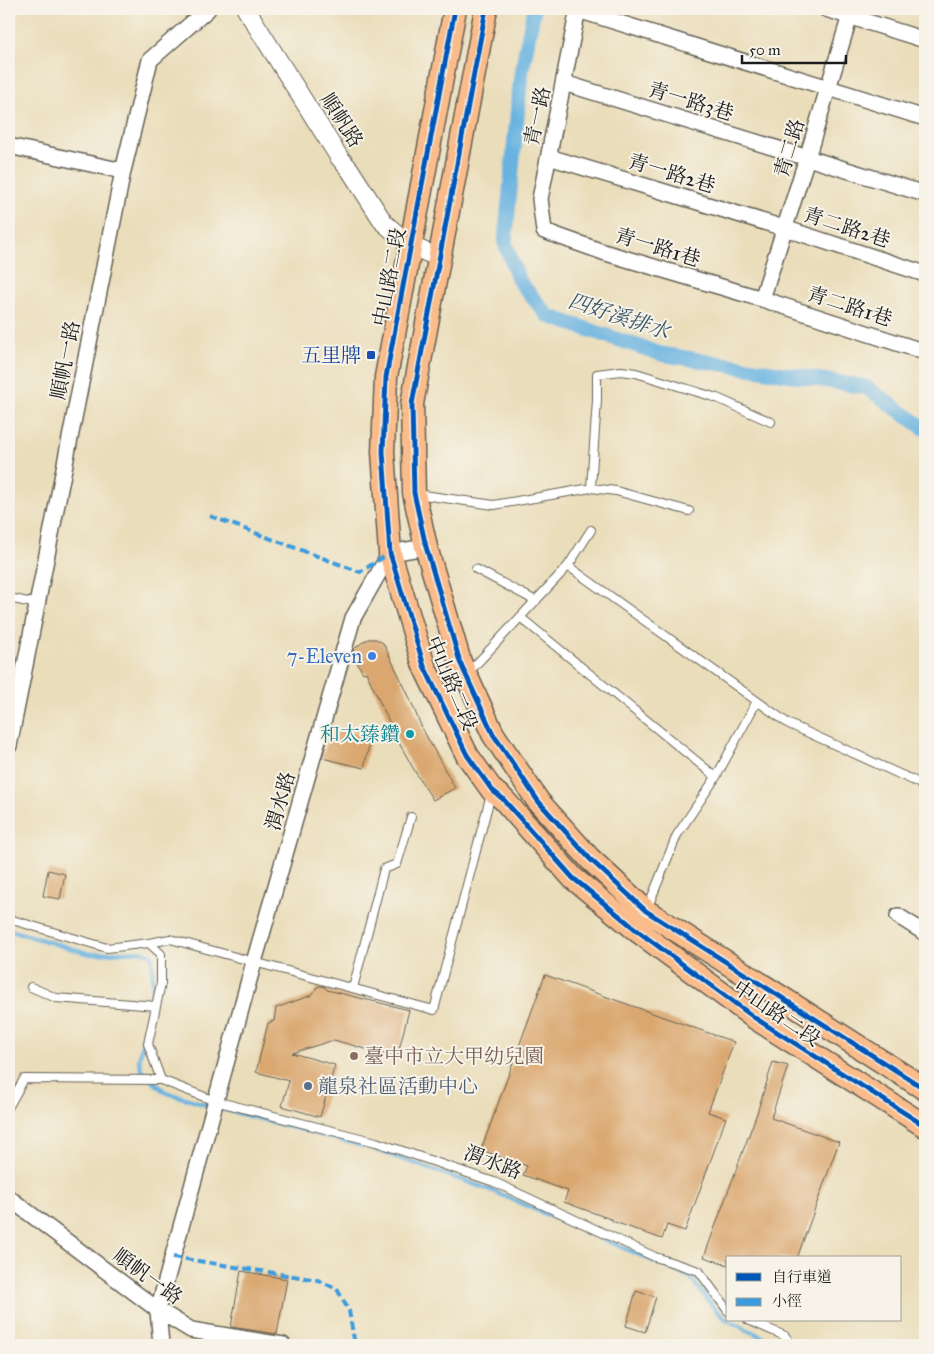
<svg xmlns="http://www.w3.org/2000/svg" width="934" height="1354" font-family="'IM FELL Great Primer','Noto Serif TC',serif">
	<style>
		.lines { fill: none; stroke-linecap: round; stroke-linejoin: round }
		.stream { stroke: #67b2e0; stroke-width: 4.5 }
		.canal { stroke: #67b2e0; stroke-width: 15 }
		.building { fill: #daa770 }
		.service-casing { stroke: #646053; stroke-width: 10 }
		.minor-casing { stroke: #646053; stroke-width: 18 }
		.tertiary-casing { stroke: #646053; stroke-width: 20 }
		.primary-casing { stroke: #646053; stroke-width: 25 }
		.service { stroke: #fff; stroke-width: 8 }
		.minor { stroke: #fff; stroke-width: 15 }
		.tertiary { stroke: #fff; stroke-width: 18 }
		.primary { stroke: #fabc8b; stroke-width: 22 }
		.quiet { stroke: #3c9bdf; stroke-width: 4; stroke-dasharray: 8 4; stroke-linecap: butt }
		.cycleway-casing { stroke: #f7f3e8; stroke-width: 8 }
		.cycleway { stroke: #0057b8; stroke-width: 5 }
		.transit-dot { fill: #1a4fb4; stroke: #f7f3e8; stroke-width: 2 }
		.shop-dot { fill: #3f7fe0; stroke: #f7f3e8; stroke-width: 2 }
		.culture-dot { fill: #0f9aa8; stroke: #f7f3e8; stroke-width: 2 }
		.education-dot { fill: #8d6e63; stroke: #f7f3e8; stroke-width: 2 }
		.service-dot { fill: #5c6f8a; stroke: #f7f3e8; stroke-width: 2 }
		.labels { text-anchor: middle; stroke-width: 4; stroke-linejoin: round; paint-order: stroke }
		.street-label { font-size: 20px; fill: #1c1c1c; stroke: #f7f3e8 }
		.transit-label { font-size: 20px; fill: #164399; stroke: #f7f3e8; text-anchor: end }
		.shop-label { font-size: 20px; fill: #366cbe; stroke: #f7f3e8; text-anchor: end }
		.culture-label { font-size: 20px; fill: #0d838f; stroke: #f7f3e8; text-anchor: end }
		.education-label { font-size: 20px; fill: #785e54; stroke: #f7f3e8; text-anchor: start }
		.service-label { font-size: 20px; fill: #4e5e75; stroke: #f7f3e8; text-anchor: start }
		.water-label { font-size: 21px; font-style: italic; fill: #3a586a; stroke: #f7f3e8 }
	</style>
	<rect width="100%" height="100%" fill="#f7f3e8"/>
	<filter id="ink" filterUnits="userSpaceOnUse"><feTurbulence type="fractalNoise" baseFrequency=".02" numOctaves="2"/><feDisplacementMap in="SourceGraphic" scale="10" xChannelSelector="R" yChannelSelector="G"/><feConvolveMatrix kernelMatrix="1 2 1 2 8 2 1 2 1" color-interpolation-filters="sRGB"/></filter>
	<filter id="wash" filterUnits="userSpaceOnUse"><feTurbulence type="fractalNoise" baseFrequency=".0096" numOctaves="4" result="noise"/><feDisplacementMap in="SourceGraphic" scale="20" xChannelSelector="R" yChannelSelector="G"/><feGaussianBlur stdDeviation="1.12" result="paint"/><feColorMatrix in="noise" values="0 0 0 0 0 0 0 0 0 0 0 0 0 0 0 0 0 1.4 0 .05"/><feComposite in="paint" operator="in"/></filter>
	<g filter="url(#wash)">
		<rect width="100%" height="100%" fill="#eaddba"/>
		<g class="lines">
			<path class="stream" d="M9,930L90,954L140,951L152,955L153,993L139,1060L142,1071L165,1092L207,1105L368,1147L493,1191L690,1277L715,1309L727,1320L779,1345"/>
			<path class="canal" d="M534,9L521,75L505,243L519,281L548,316L661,354L866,387L925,429"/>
		</g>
		<g id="blocks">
			<path class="building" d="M369,639H376L383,643L407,692L422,728L455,788L433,800L417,775L398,741L366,672L363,673L352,654L354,649L364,641Z
				M331,727L371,737L364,768L322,758Z
				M48,870L65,874L60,899L43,896Z
				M545,975L734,1042L708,1112L726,1118L685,1231L667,1225L662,1239L612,1221L613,1220L564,1202L568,1191L523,1175L527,1166L481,1150Z
				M321,986L325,987L327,990L409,1010L397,1058L334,1040L292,1053L335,1065L320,1117L282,1106L289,1081L256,1072L268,1023L274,1021L276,1008L312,995L317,987Z
				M773,1062L788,1066L771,1118L839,1142L797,1258H728V1265L704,1257L757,1113Z
				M241,1271L287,1279L277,1334L231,1327Z
				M636,1291L656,1297L645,1332L626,1326Z"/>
		</g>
	</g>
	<g filter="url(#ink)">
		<use href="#blocks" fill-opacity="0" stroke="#646053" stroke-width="1"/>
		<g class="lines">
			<defs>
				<path id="service" d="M591,488L597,400V374L621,371L636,373L717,398L771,422
					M416,494L494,505L591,488L616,491L689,511
					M568,566L591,530
					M476,569L536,601
					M9,598L37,604
					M520,617L716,777
					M469,672L568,566L789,724L919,783L925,792
					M919,783L925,774
					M647,909L677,835L716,777L757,701
					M9,919L107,948L149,943L161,954V983L148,1044L161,1080
					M149,943L170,939L254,962L434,1010L491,794
					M31,987L56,998L156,1006
					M353,988L384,869L397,864L411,817
					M9,1106L24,1079L161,1080L215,1101L376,1142L494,1182L655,1257L699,1271L728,1311
					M748,1320L785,1336L792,1345"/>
				<path id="minor" d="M578,9L540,199L544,231L603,252L762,299L925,352
					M826,9L925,40
					M578,10L925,118
					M564,83L925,194
					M9,146L123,171
					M549,157L784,228L925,274
					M762,299L807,158L852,9
					M9,746L123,171L150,60L208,9
					M898,916L925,933
					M9,1198L158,1310L191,1330L283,1345
					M161,1345L158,1310L254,962L353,618L390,553L426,547"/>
				<path id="tertiary" d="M246,9L339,157L350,170L384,223L411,246L440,258"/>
				<path id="primary" d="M455,9L386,377L383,452L390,553L424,666L467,755L492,790L503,799L573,878L639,932L755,1018L925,1126
					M486,9L412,404L414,493L426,547L460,662L493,734L538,801L590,859L646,911L925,1089"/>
			</defs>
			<use href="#service" class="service-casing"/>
			<use href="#minor" class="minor-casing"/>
			<use href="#tertiary" class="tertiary-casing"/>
			<use href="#primary" class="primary-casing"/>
			<use href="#service" class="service"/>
			<use href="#minor" class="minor"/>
			<use href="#tertiary" class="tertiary"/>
			<use href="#primary" class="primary"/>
			<path class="quiet" d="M210,516L360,572L390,553
				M173,1257L318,1280L337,1289L349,1311L355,1345"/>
			<defs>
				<path id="cycleway" d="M455,9L386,377L383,452L390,553L424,666L467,755L492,790L503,799L573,878L639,932L755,1018L925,1126
					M486,9L412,404L414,493L426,547L460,662L493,734L538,801L590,859L646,911L925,1089"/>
			</defs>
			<use href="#cycleway" class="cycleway-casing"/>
			<use href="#cycleway" class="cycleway"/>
		</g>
	</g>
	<rect class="transit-dot" x="366" y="350" width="10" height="10" rx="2.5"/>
	<circle class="shop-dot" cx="372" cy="656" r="5"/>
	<circle class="culture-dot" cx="410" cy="734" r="5"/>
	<circle class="education-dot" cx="354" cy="1056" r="5"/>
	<circle class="service-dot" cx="308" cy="1086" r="5"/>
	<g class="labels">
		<g class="street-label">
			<text transform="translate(691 101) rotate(17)" y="7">青一路3巷</text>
			<text transform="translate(537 116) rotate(-78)" y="7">青一路</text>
			<text transform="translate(342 120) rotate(57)" y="7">順帆路</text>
			<text transform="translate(789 148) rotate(-73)" y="7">青二路</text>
			<text transform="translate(672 173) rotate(17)" y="7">青一路2巷</text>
			<text transform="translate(847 227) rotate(18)" y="7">青二路2巷</text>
			<text transform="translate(658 247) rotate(17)" y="7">青一路1巷</text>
			<text transform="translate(389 277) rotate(-79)" y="7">中山路二段</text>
			<text transform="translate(850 306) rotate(18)" y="7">青二路1巷</text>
			<text transform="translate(65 360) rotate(-79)" y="7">順帆一路</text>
			<text transform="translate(452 683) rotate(67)" y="7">中山路二段</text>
			<text transform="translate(280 801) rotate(-74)" y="7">渭水路</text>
			<text transform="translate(777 1013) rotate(34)" y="7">中山路二段</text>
			<text transform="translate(493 1162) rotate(21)" y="7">渭水路</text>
			<text transform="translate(148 1276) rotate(36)" y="7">順帆一路</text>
		</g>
		<g class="transit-label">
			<text x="361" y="362">五里牌</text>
		</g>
		<g class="shop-label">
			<text x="362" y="663">7-Eleven</text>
		</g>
		<g class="culture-label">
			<text x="400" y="741">和太臻鑽</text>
		</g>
		<g class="education-label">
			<text x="364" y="1063">臺中市立大甲幼兒園</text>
		</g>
		<g class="service-label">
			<text x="318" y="1093">龍泉社區活動中心</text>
		</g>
		<g class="water-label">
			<text transform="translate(619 316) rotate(18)" y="7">四好溪排水</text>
		</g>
	</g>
	<rect width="934" height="1354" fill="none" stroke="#f7f3e8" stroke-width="30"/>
	<rect x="726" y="1256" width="175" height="65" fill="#f7f3e8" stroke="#9f9d96"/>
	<rect x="736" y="1273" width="25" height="8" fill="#0057b8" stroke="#9f9d96"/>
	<text x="772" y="1282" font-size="15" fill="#1c1c1c">自行車道</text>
	<rect x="736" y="1298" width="25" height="8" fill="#3c9bdf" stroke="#9f9d96"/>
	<text x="772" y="1306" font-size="15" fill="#1c1c1c">小徑</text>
	<path d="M742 55v8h104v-8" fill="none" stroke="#1c1c1c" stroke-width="2.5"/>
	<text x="749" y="55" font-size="15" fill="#1c1c1c" stroke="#f7f3e8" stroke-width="4" paint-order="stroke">50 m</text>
</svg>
